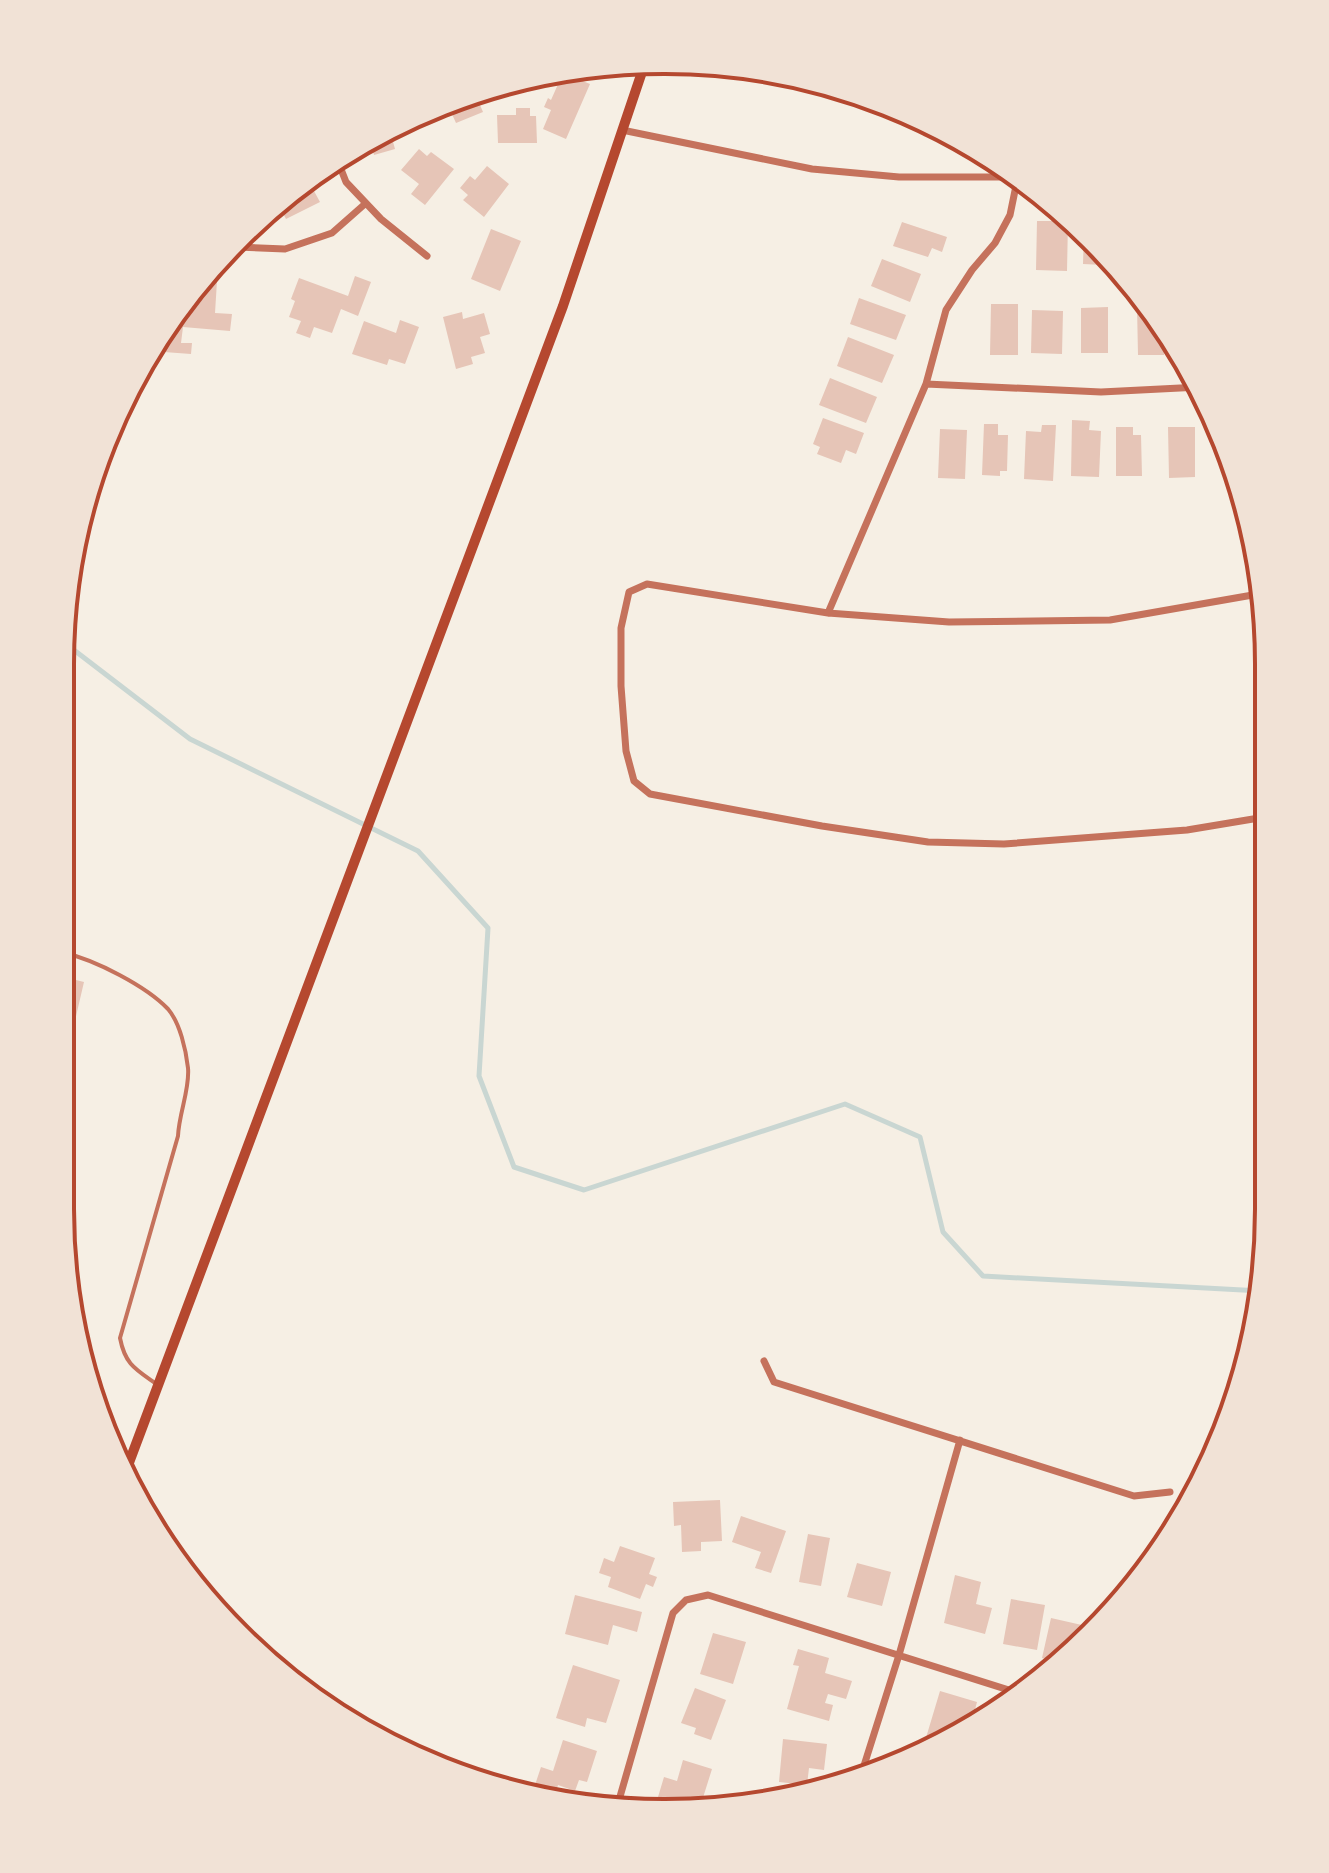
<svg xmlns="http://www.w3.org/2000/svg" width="1329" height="1873" font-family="'Titillium Web',sans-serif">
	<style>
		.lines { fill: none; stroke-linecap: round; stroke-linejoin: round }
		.stream { stroke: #c9d6d2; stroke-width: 5 }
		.building { fill: #e6c5b7 }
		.service { stroke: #c5725c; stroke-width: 4 }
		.minor { stroke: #c5725c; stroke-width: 7 }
		.secondary { stroke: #b5482f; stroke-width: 10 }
		.rim { fill: none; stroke: #b5482f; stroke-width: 4 }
	</style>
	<rect width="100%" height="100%" fill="#f6efe4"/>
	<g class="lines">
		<path class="stream" d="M70,647L190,739L418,851L488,928L479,1076L514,1167L584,1190L845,1104L920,1137L943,1232L983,1276L1261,1291"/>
	</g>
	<path class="building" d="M563,73L590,84L566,139L543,129L551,110L544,107L548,98L551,100Z
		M474,91L483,112L456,123L447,103Z
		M516,108H530V116H536L537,143H498L497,115H516Z
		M931,122L970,146V147L923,136L926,123Z
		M398,125L399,129L390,131L395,149L374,155L369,138Z
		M419,149L427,156L431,152L454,169L425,205L411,194L419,184L401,170Z
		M487,166L509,184L484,217L463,200L468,195L460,188L470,176L475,180Z
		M308,180L320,202L286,219L277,202Z
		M1037,221H1068L1067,271L1036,270Z
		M902,222L947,237L942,252L932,248L928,257L893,246Z
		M491,229L521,241L500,291L471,279Z
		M1084,233L1110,257H1104V265L1083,264Z
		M882,259L921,274L910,302L871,286Z
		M355,276L371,282L358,316L341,309L332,333L314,327L310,338L296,333L301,321L289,317L295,301L291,299L299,278L348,296Z
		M209,280L217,281L215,313L232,314L230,331L183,327L181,343H192L191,354L164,352L166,332Z
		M859,298L906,315L896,340L850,324Z
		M991,304H1018V355H990Z
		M1145,305L1164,333V355H1138L1137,306Z
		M1108,307V353H1081V308Z
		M1032,310L1063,311L1062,354L1031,353Z
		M462,312L463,319L484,313L490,334L480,337L485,353L471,357L473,364L456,369L443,317Z
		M400,320L419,327L405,364L389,359L387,365L352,354L364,321L396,333Z
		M848,337L894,355L882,383L837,366Z
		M830,378L877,397L866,423L819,405Z
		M823,418L864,433L856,454L846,450L841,463L817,454L820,447L813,444Z
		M1072,420L1090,421L1089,430L1101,431L1099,477L1071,476Z
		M984,424H998V435H1008L1007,471H1000V476L982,475Z
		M1042,425H1056L1053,481L1024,479L1026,431L1041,432Z
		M1116,427H1133V435H1141L1142,476H1116Z
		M1168,427H1195V477L1169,478Z
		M940,429L967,430L965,479L938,478Z
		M64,977L84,982L70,1042L63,1040Z
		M720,1500L722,1541L701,1542V1551L682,1552L681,1525L674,1526L673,1502Z
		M741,1516L786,1531L771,1573L755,1568L761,1552L732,1542Z
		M808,1534L830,1538L821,1586L799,1582Z
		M620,1546L655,1558L649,1574L657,1577L653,1587L646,1584L640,1599L608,1587L611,1577L599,1573L604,1558L614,1562Z
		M857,1563L891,1572L882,1606L847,1597Z
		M955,1575L981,1582L976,1604L992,1608L985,1634L944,1623Z
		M575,1595L642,1612L637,1632L613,1625L608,1645L565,1634Z
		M1011,1599L1045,1605L1037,1650L1003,1644Z
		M1051,1618L1095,1628L1078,1647L1070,1645L1067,1659L1063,1663L1042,1658Z
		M713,1633L746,1642L733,1684L700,1674Z
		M798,1649L829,1658L825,1673L852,1681L846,1699L828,1694L825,1703L833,1705L829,1721L787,1709L799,1666L793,1665Z
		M573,1665L620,1680L606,1723L587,1718L585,1727L556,1718Z
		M695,1688L726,1700L711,1740L694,1734L696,1728L681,1723Z
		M940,1691L977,1702L971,1725L940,1745L925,1741Z
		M783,1739L827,1744L824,1770L809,1768L807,1785L779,1782Z
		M563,1740L597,1751L587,1782L579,1780L575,1791L558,1785L556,1792L535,1785L541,1767L553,1771Z
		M683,1760L712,1769L701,1804L683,1805L658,1797L664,1777L677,1781Z"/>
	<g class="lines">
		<path class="service" d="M65,953C95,960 146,986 168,1009C180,1023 186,1050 188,1068C190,1089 179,1113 178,1136L120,1338C125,1364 135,1369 155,1383"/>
		<path class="minor" d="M622,130L812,169L899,177H1019
			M337,159L346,182L381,219L427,256
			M236,247L285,249L332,233L366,203
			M926,384L1101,392L1200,387
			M1264,593L1110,620L949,622L828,613L647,584L629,592L621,628V686L626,751L634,781L650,794L822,826L928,842L1004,844L1187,830L1265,817
			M828,613L926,384L946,310L972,270L995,243L1010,215L1018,176
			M764,1361L774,1382L1134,1496L1170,1492
			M861,1775L899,1655L960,1440
			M617,1807L673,1613L686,1600L708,1595L1018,1693"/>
		<path class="secondary" d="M127,1468L563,306L645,63"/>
	</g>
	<path d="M0 0H1329V1873H0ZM664 74H665A590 590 0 0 1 1255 664V1209A590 590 0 0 1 665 1799H664A590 590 0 0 1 74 1209V664A590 590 0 0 1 664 74Z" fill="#f1e2d6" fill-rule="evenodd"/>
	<path class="rim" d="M664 74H665A590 590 0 0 1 1255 664V1209A590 590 0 0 1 665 1799H664A590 590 0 0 1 74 1209V664A590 590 0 0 1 664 74Z"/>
</svg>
